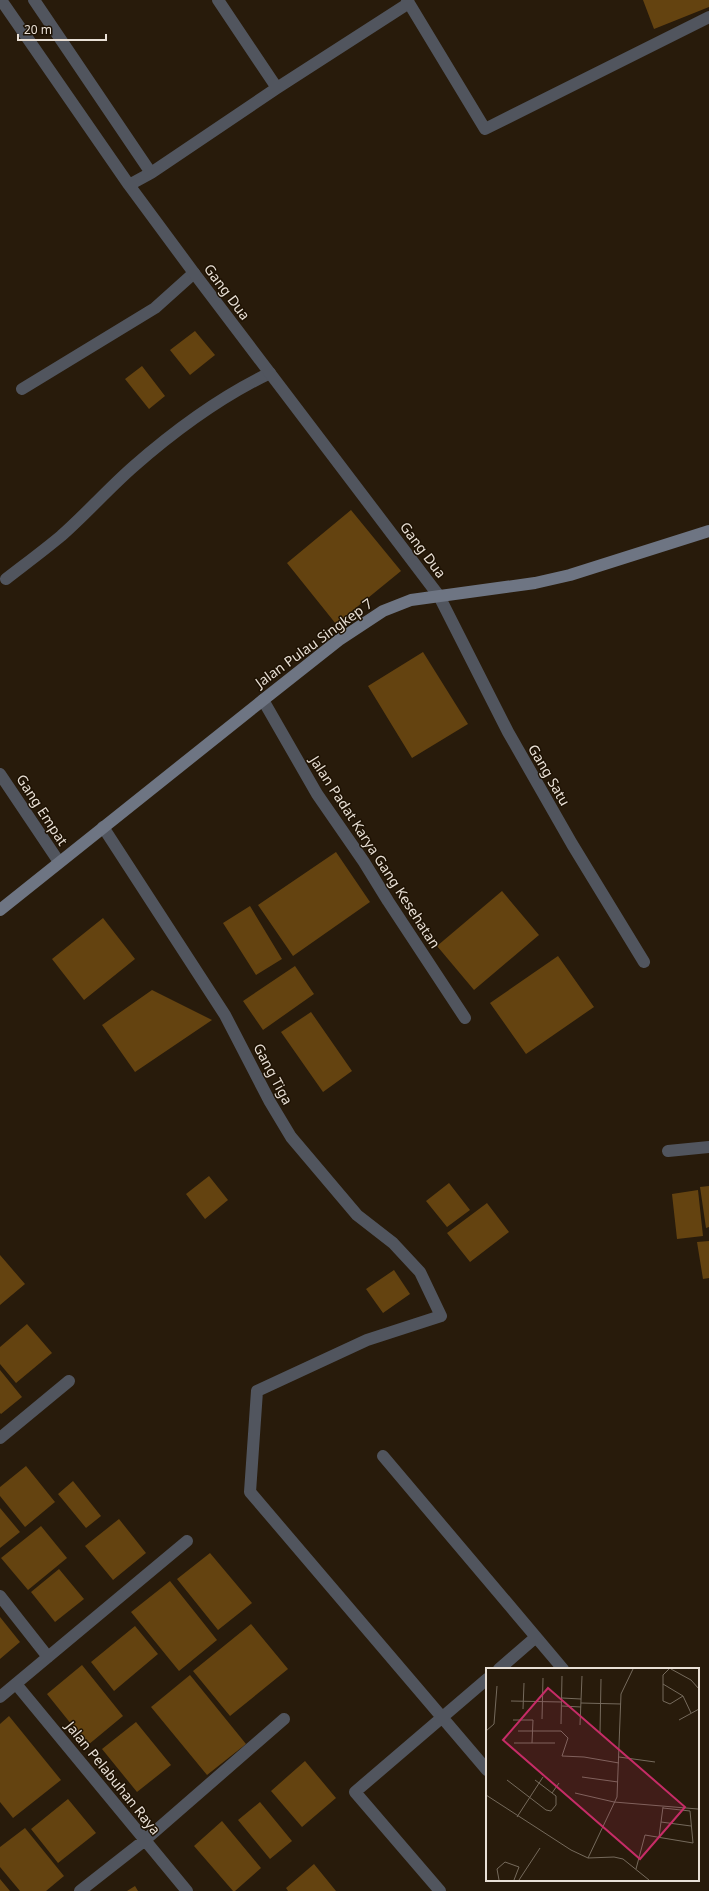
<svg xmlns="http://www.w3.org/2000/svg" width="709" height="1891" font-family="'Noto Sans',sans-serif">
	<style>
		.building { fill: #644310 }
		.lines { fill: none; stroke-linecap: round; stroke-linejoin: round }
		.lane { stroke: #51555e; stroke-width: 12 }
		.street { stroke: #51555e; stroke-width: 12 }
		.secondary { stroke: #6e7583; stroke-width: 12 }
		.labels { text-anchor: middle; stroke-width: 3; stroke-linejoin: round; paint-order: stroke }
		.street-label { font-size: 14px; fill: #e9e0d6; stroke: #1e1203 }
		.inset-road { fill: none; stroke: #756a5c; stroke-width: 1 }
		.view { fill: #c62c67; fill-opacity: 0.15; stroke: #c62c67; stroke-width: 2 }
		.inset-edge { fill: none; stroke: #e9e0d6; stroke-width: 2 }
	</style>
	<rect width="100%" height="100%" fill="#281b0b"/>
	<path class="building" d="M643,0H709V7L654,29Z
		M195,331L215,355L190,375L170,350Z
		M142,366L165,396L149,409L125,379Z
		M351,510L401,571L336,624L287,563Z
		M423,652L468,724L412,758L368,686Z
		M336,852L370,902L293,956L258,905Z
		M502,891L539,935L474,990L437,946Z
		M250,906L282,959L256,975L223,923Z
		M103,918L135,959L84,1000L52,959Z
		M558,956L594,1007L526,1054L490,1003Z
		M295,966L314,994L263,1030L243,1001Z
		M152,990L212,1020L135,1072L102,1025Z
		M311,1012L352,1071L323,1092L281,1032Z
		M209,1176L228,1200L205,1219L186,1194Z
		M449,1183L470,1210L447,1227L426,1201Z
		M709,1186V1227L706,1228L700,1187Z
		M698,1190L703,1236L677,1239L672,1194Z
		M487,1203L509,1232L470,1262L447,1233Z
		M709,1241V1278L703,1279L697,1242Z
		M0,1255L25,1284L0,1305Z
		M394,1270L410,1294L383,1313L366,1289Z
		M27,1324L52,1353L16,1383L0,1364V1347Z
		M0,1370L22,1397L1,1414L0,1413Z
		M26,1466L55,1502L25,1527L0,1496V1487Z
		M73,1481L101,1516L86,1528L58,1494Z
		M0,1508L20,1532L0,1548Z
		M119,1519L146,1553L113,1580L85,1546Z
		M41,1526L67,1558L28,1590L1,1558Z
		M210,1553L252,1603L218,1630L177,1579Z
		M59,1569L84,1599L55,1622L31,1592Z
		M170,1581L217,1640L179,1671L131,1612Z
		M0,1617L20,1642L0,1659Z
		M251,1624L288,1669L230,1716L193,1671Z
		M135,1626L158,1654L114,1691L91,1662Z
		M82,1665L123,1716L88,1745L47,1694Z
		M190,1675L246,1744L207,1775L151,1707Z
		M9,1716L61,1780L13,1818L0,1802V1724Z
		M136,1722L171,1765L137,1792L102,1749Z
		M305,1761L336,1798L302,1827L271,1791Z
		M68,1799L96,1833L58,1863L31,1829Z
		M260,1802L292,1841L270,1859L238,1820Z
		M222,1821L261,1868L235,1891H233L194,1846Z
		M25,1828L64,1876L46,1891H20L0,1867V1847Z
		M314,1864L336,1891H288L286,1888Z
		M0,1879L10,1891H0Z
		M135,1886L138,1891H127Z"/>
	<g class="lines">
		<path class="lane" d="M22,389L155,308L194,273
			M6,579C24,565 43,551 61,536C86,514 108,489 133,467C174,431 220,397 270,373"/>
		<path class="street" d="M1,0L129,185L194,273L439,596L508,732L572,844L644,962
			M34,0L151,173
			M218,0L277,88
			M407,0L485,129L709,17
			M129,185L151,173L277,88L409,3
			M263,700L317,794L364,862L388,901L465,1018
			M0,774L59,862
			M103,827L225,1015L270,1102L291,1137L357,1215L393,1243L420,1272L441,1316L367,1340L257,1391L250,1492L487,1770
			M668,1151L709,1147
			M0,1438L69,1381
			M383,1456L563,1669
			M0,1596L48,1657
			M499,1669L536,1637
			M16,1684L187,1891
			M0,1697L187,1541
			M80,1891L145,1840L284,1719
			M440,1891L355,1792L487,1679"/>
		<path class="secondary" d="M0,910L263,700L339,640L383,611L411,600L535,583L570,575L709,531"/>
	</g>
	<g class="labels">
		<g class="street-label">
			<text transform="translate(227 292) rotate(53)" y="5">Gang Dua</text>
			<text transform="translate(423 550) rotate(53)" y="5">Gang Dua</text>
			<text transform="translate(314 643) rotate(-36)" y="5">Jalan Pulau Singkep 7</text>
			<text transform="translate(549 775) rotate(60)" y="5">Gang Satu</text>
			<text transform="translate(42 810) rotate(57)" y="5">Gang Empat</text>
			<text transform="translate(375 852) rotate(57)" y="5">Jalan Padat Karya Gang Kesehatan</text>
			<text transform="translate(273 1074) rotate(62)" y="5">Gang Tiga</text>
			<text transform="translate(113 1778) rotate(51)" y="5">Jalan Pelabuhan Raya</text>
		</g>
	</g>
	<g transform="translate(486 1668)">
		<rect width="213" height="213" fill="#281b0b"/>
		<path class="inset-road" d="M183,1L177,7V33L184,36L197,28M185,1L205,12L213,21M177,16L197,28L205,45M76,30L95,31M25,33L76,34M95,35L135,36M76,38L95,39M37,41L38,15M56,51L57,10M27,52H47L46,75M193,52L213,41M75,56L76,8M94,57L96,8M32,63H75L82,70L76,88L98,89L133,95M114,65L115,11M28,75H69M133,89L169,94M0,101V63L8,56L11,18M96,109L132,114M21,112L60,142L65,143L70,137V128L49,112M66,125L73,115M89,125L128,134L212,141M0,127L85,182L102,190L128,189L137,191L163,212M31,149L57,109M175,154L205,158M173,169L177,139M102,190L131,129L135,26L147,1M150,201L159,167L207,175L204,143L177,140M13,212L11,201L19,194L33,199L28,212M33,212L54,180"/>
		<path class="view" d="M62,20L199,139L154,191L17,72Z"/>
		<rect width="213" height="213" class="inset-edge"/>
	</g>
	<path d="M18 34v6h88v-6" fill="none" stroke="#e9e0d6" stroke-width="2"/>
	<text x="24" y="34" font-size="12" fill="#e9e0d6" stroke="#1e1203" stroke-width="3" paint-order="stroke">20 m</text>
</svg>
